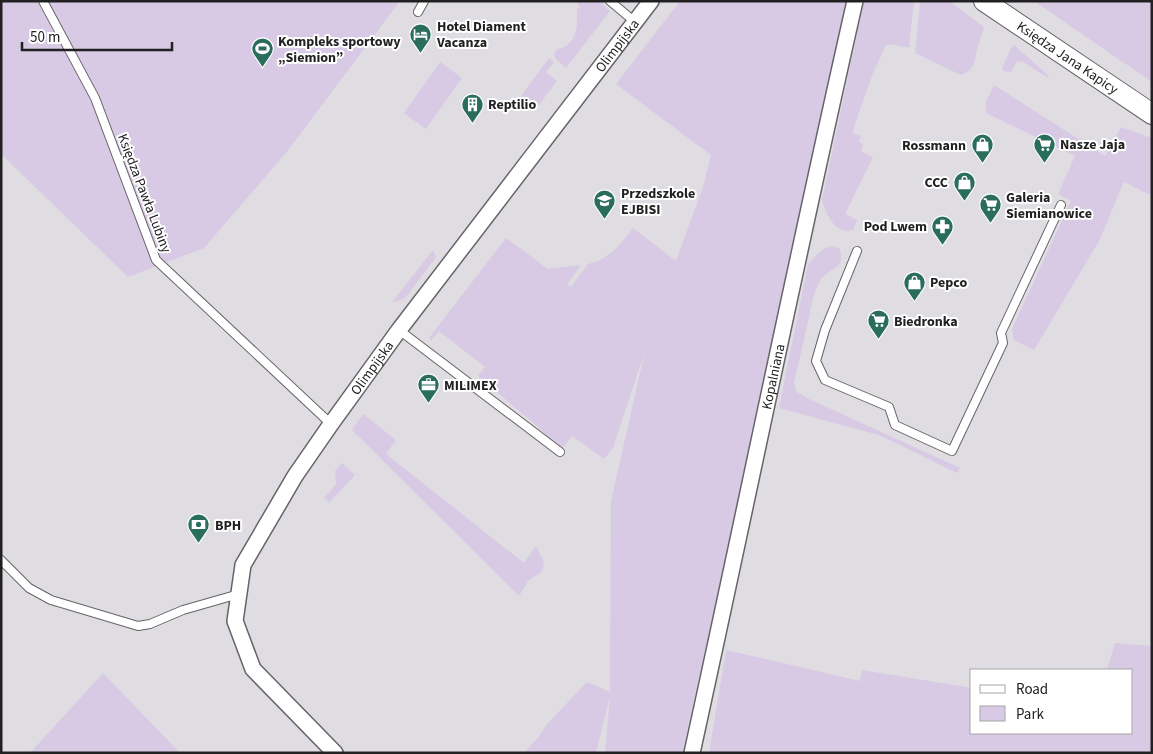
<svg xmlns="http://www.w3.org/2000/svg" width="1153" height="754" font-family="'Source Sans 3',sans-serif">
	<style>
		.green { fill: #d8c9e5 }
		.lines { fill: none; stroke-linecap: round; stroke-linejoin: round }
		.service-casing { stroke: #666468; stroke-width: 10 }
		.minor-casing { stroke: #666468; stroke-width: 18 }
		.tertiary-casing { stroke: #666468; stroke-width: 22 }
		.service { stroke: #fff; stroke-width: 8 }
		.minor { stroke: #fff; stroke-width: 15 }
		.tertiary { stroke: #fff; stroke-width: 20 }
		.labels { text-anchor: middle; stroke-width: 4; stroke-linejoin: round; paint-order: stroke }
		.poi-label { font-size: 14px; font-weight: bold; fill: #222122; stroke: #fff; text-anchor: start }
		.street-label { font-size: 14px; fill: #222122; stroke: #fff }
	</style>
	<rect width="100%" height="100%" fill="#dfdde1"/>
	<path class="green" d="M1,1H400L286,153L204,248L128,277L1,154Z
		M577,1H599L610,11L566,68L556,59L554,55C556,48 560,49 566,46C579,38 577,21 577,9L580,8Z
		M680,1H846L763,390L682,753H605L610,696L596,753H524L537,739L548,723L587,682L610,692L611,501L645,351L613,448L604,459L572,436L561,450L538,427L478,376L485,367L439,331L431,341L429,338L506,238L548,269L581,265L567,284L571,287L588,264C608,260 621,244 633,228L676,261L703,187L711,155L616,84Z
		M864,1H914L909,47C901,48 894,43 886,45L871,78L852,133L861,136L859,142L863,144L861,151L873,157L845,214L857,220L853,230C835,235 826,214 822,200Z
		M920,1H949L984,27C982,33 980,40 978,46C974,58 977,70 961,75L915,53Z
		M1034,1H1152V82Z
		M1014,45L1049,76L1048,78L1023,62L1017,61L1011,72L1004,71L1002,68L1012,46Z
		M549,58L554,62L546,72L557,81L535,110L519,99Z
		M440,62L462,78L426,129L404,113Z
		M994,85L1105,156L1121,127L1152,138V196L1124,182L1099,241L1034,350L1014,340L1012,329L1071,201L1058,194L1075,156L988,114L986,111V102Z
		M831,246L839,248C848,271 827,267 820,281C813,293 811,308 808,322C803,342 799,363 794,383L797,392L809,399L960,468L957,473L879,435L779,408L808,264L822,250Z
		M433,250L436,257L406,297L399,301L392,302Z
		M363,414L396,440L386,454L524,563L536,546L544,562L542,571L528,581L519,596L352,430Z
		M342,463L355,475L329,503L324,498L336,484L335,471Z
		M1115,643L1152,646V753H709L726,650L860,681L862,670L972,688V733H1132V670H1107Z
		M103,673L180,753H30Z"/>
	<g class="lines">
		<defs>
			<path id="service" d="M43,1L95,98L156,260L331,424
				M610,1L635,22
				M418,12L424,1
				M857,251L825,330L816,361L825,380L889,407L895,425L952,451L1003,343L1001,333L1061,205
				M399,330L560,452
				M1,560L29,588L51,600L138,626L150,624L183,610L239,594"/>
			<g id="minor">
				<path id="s1" d="M335,753L253,669L235,621L243,565L295,476L331,424L399,330L651,1"/>
				<path id="s2" d="M692,753C747,502 798,251 855,1"/>
			</g>
			<g id="tertiary">
				<path id="s3" d="M984,1L1152,114"/>
			</g>
		</defs>
		<use href="#service" class="service-casing"/>
		<use href="#minor" class="minor-casing"/>
		<use href="#tertiary" class="tertiary-casing"/>
		<use href="#service" class="service"/>
		<use href="#minor" class="minor"/>
		<use href="#tertiary" class="tertiary"/>
	</g>
	<defs>
		<symbol id="hotel-pin" viewBox="-11 -11 22 30"><path d="M0 17L-7.5 6A9.5 9.5 0 1 1 7.5 6Z" fill="#2b6d5d" stroke="#fff"/><path d="M-6-4.5h1.5V1H6V5H4.5V3h-9V5H-6ZM-4 0a1.8 1.8 0 1 1 3.6 0ZM.5 0V-2.5h3Q6-2.5 6 0Z" fill="#fff"/></symbol>
		<symbol id="stadium-pin" viewBox="-11 -11 22 30"><path d="M0 17L-7.5 6A9.5 9.5 0 1 1 7.5 6Z" fill="#2b6d5d" stroke="#fff"/><path d="M0-5a6.5 5 0 1 0 0 10a6.5 5 0 1 0 0-10ZM-3.5-1.8h7v3.6h-7Z" fill="#fff"/></symbol>
		<symbol id="building-pin" viewBox="-11 -11 22 30"><path d="M0 17L-7.5 6A9.5 9.5 0 1 1 7.5 6Z" fill="#2b6d5d" stroke="#fff"/><path d="M-4-6H4V6H1V3H-1V6H-4ZM-2.5-4.3h1.7v1.8h-1.7ZM.8-4.3h1.7v1.8H.8ZM-2.5-1h1.7V.8h-1.7ZM.8-1h1.7V.8H.8Z" fill="#fff"/></symbol>
		<symbol id="supermarket-pin" viewBox="-11 -11 22 30"><path d="M0 17L-7.5 6A9.5 9.5 0 1 1 7.5 6Z" fill="#2b6d5d" stroke="#fff"/><path d="M-6-5.5h2.5l.6 2H6L4.5 2H-2.5L-4.4-4H-6ZM-1.5 3.2a1.3 1.3 0 1 0 .1 0ZM3 3.2a1.3 1.3 0 1 0 .1 0Z" fill="#fff"/></symbol>
		<symbol id="shop-pin" viewBox="-11 -11 22 30"><path d="M0 17L-7.5 6A9.5 9.5 0 1 1 7.5 6Z" fill="#2b6d5d" stroke="#fff"/><path d="M-5-2.5h2.3a2.7 3.5 0 0 1 5.4 0H5L5.5 6h-11ZM-1.5-2.5h3a1.5 2.3 0 0 0-3 0Z" fill="#fff"/></symbol>
		<symbol id="school-pin" viewBox="-11 -11 22 30"><path d="M0 17L-7.5 6A9.5 9.5 0 1 1 7.5 6Z" fill="#2b6d5d" stroke="#fff"/><path d="M0-5L7-2L0 1L-7-2ZM-4 1L0 2.5L4 1V4Q0 6-4 4Z" fill="#fff"/></symbol>
		<symbol id="pharmacy-pin" viewBox="-11 -11 22 30"><path d="M0 17L-7.5 6A9.5 9.5 0 1 1 7.5 6Z" fill="#2b6d5d" stroke="#fff"/><path d="M-2-6h4v4h4v4h-4v4h-4v-4h-4v-4h4Z" fill="#fff"/></symbol>
		<symbol id="office-pin" viewBox="-11 -11 22 30"><path d="M0 17L-7.5 6A9.5 9.5 0 1 1 7.5 6Z" fill="#2b6d5d" stroke="#fff"/><path d="M-6-3h4V-5.5h4V-3h4V5H-6ZM-1-4.5V-3h2v-1.5ZM-6 0V1H6V0Z" fill="#fff"/></symbol>
		<symbol id="bank-pin" viewBox="-11 -11 22 30"><path d="M0 17L-7.5 6A9.5 9.5 0 1 1 7.5 6Z" fill="#2b6d5d" stroke="#fff"/><path d="M-6-4H6V4H-6ZM0-2.3a2.3 2.3 0 1 0 0 4.6a2.3 2.3 0 1 0 0-4.6Z" fill="#fff"/></symbol>
	</defs>
	<g fill-rule="evenodd">
		<use href="#hotel-pin" x="408" y="22" width="25" height="34"/>
		<use href="#stadium-pin" x="250" y="36" width="25" height="34"/>
		<use href="#building-pin" x="460" y="92" width="25" height="34"/>
		<use href="#supermarket-pin" x="1032" y="132" width="25" height="34"/>
		<use href="#shop-pin" x="970" y="132" width="25" height="34"/>
		<use href="#shop-pin" x="952" y="170" width="25" height="34"/>
		<use href="#school-pin" x="592" y="188" width="25" height="34"/>
		<use href="#supermarket-pin" x="978" y="192" width="25" height="34"/>
		<use href="#pharmacy-pin" x="930" y="214" width="25" height="34"/>
		<use href="#shop-pin" x="902" y="270" width="25" height="34"/>
		<use href="#supermarket-pin" x="866" y="308" width="25" height="34"/>
		<use href="#office-pin" x="416" y="372" width="25" height="34"/>
		<use href="#bank-pin" x="186" y="512" width="25" height="34"/>
	</g>
	<g class="labels">
		<g class="poi-label">
			<text x="437" y="31">Hotel Diament<tspan x="437" dy="16">Vacanza</tspan></text>
			<text x="278" y="46">Kompleks sportowy<tspan x="278" dy="16">„Siemion”</tspan></text>
			<text x="488" y="109">Reptilio</text>
			<text x="1060" y="149">Nasze Jaja</text>
			<text x="966" y="150" text-anchor="end">Rossmann</text>
			<text x="948" y="187" text-anchor="end">CCC</text>
			<text x="621" y="198">Przedszkole<tspan x="621" dy="16">EJBISI</tspan></text>
			<text x="1006" y="202">Galeria<tspan x="1006" dy="16">Siemianowice</tspan></text>
			<text x="927" y="231" text-anchor="end">Pod Lwem</text>
			<text x="930" y="287">Pepco</text>
			<text x="894" y="326">Biedronka</text>
			<text x="444" y="390">MILIMEX</text>
			<text x="215" y="530">BPH</text>
		</g>
		<g class="street-label">
			<text dy="5" stroke="none"><textPath href="#s1" startOffset="866">Olimpijska</textPath></text>
			<text dy="5" stroke="none"><textPath href="#s3" startOffset="101">Księdza Jana Kapicy</textPath></text>
			<text transform="translate(145 193) rotate(69)" y="5">Księdza Pawła Lubiny</text>
			<text dy="5" stroke="none"><textPath href="#s1" startOffset="461">Olimpijska</textPath></text>
			<text dy="5" stroke="none"><textPath href="#s2" startOffset="385">Kopalniana</textPath></text>
		</g>
	</g>
	<rect width="1153" height="754" fill="none" stroke="#222122" stroke-width="5"/>
	<rect x="970" y="669" width="162" height="65" fill="#ffffff" stroke="#a7a6a7"/>
	<rect x="980" y="685" width="25" height="8" fill="#ffffff" stroke="#a7a6a7"/>
	<text x="1016" y="694" font-size="15" fill="#222122">Road</text>
	<rect x="980" y="706" width="25" height="15" fill="#d8c9e5" stroke="#a7a6a7"/>
	<text x="1016" y="719" font-size="15" fill="#222122">Park</text>
	<path d="M22 42v8h150v-8" fill="none" stroke="#222122" stroke-width="2.5"/>
	<text x="30" y="42" font-size="15" fill="#222122" stroke="#ffffff" stroke-width="4" paint-order="stroke">50 m</text>
</svg>
